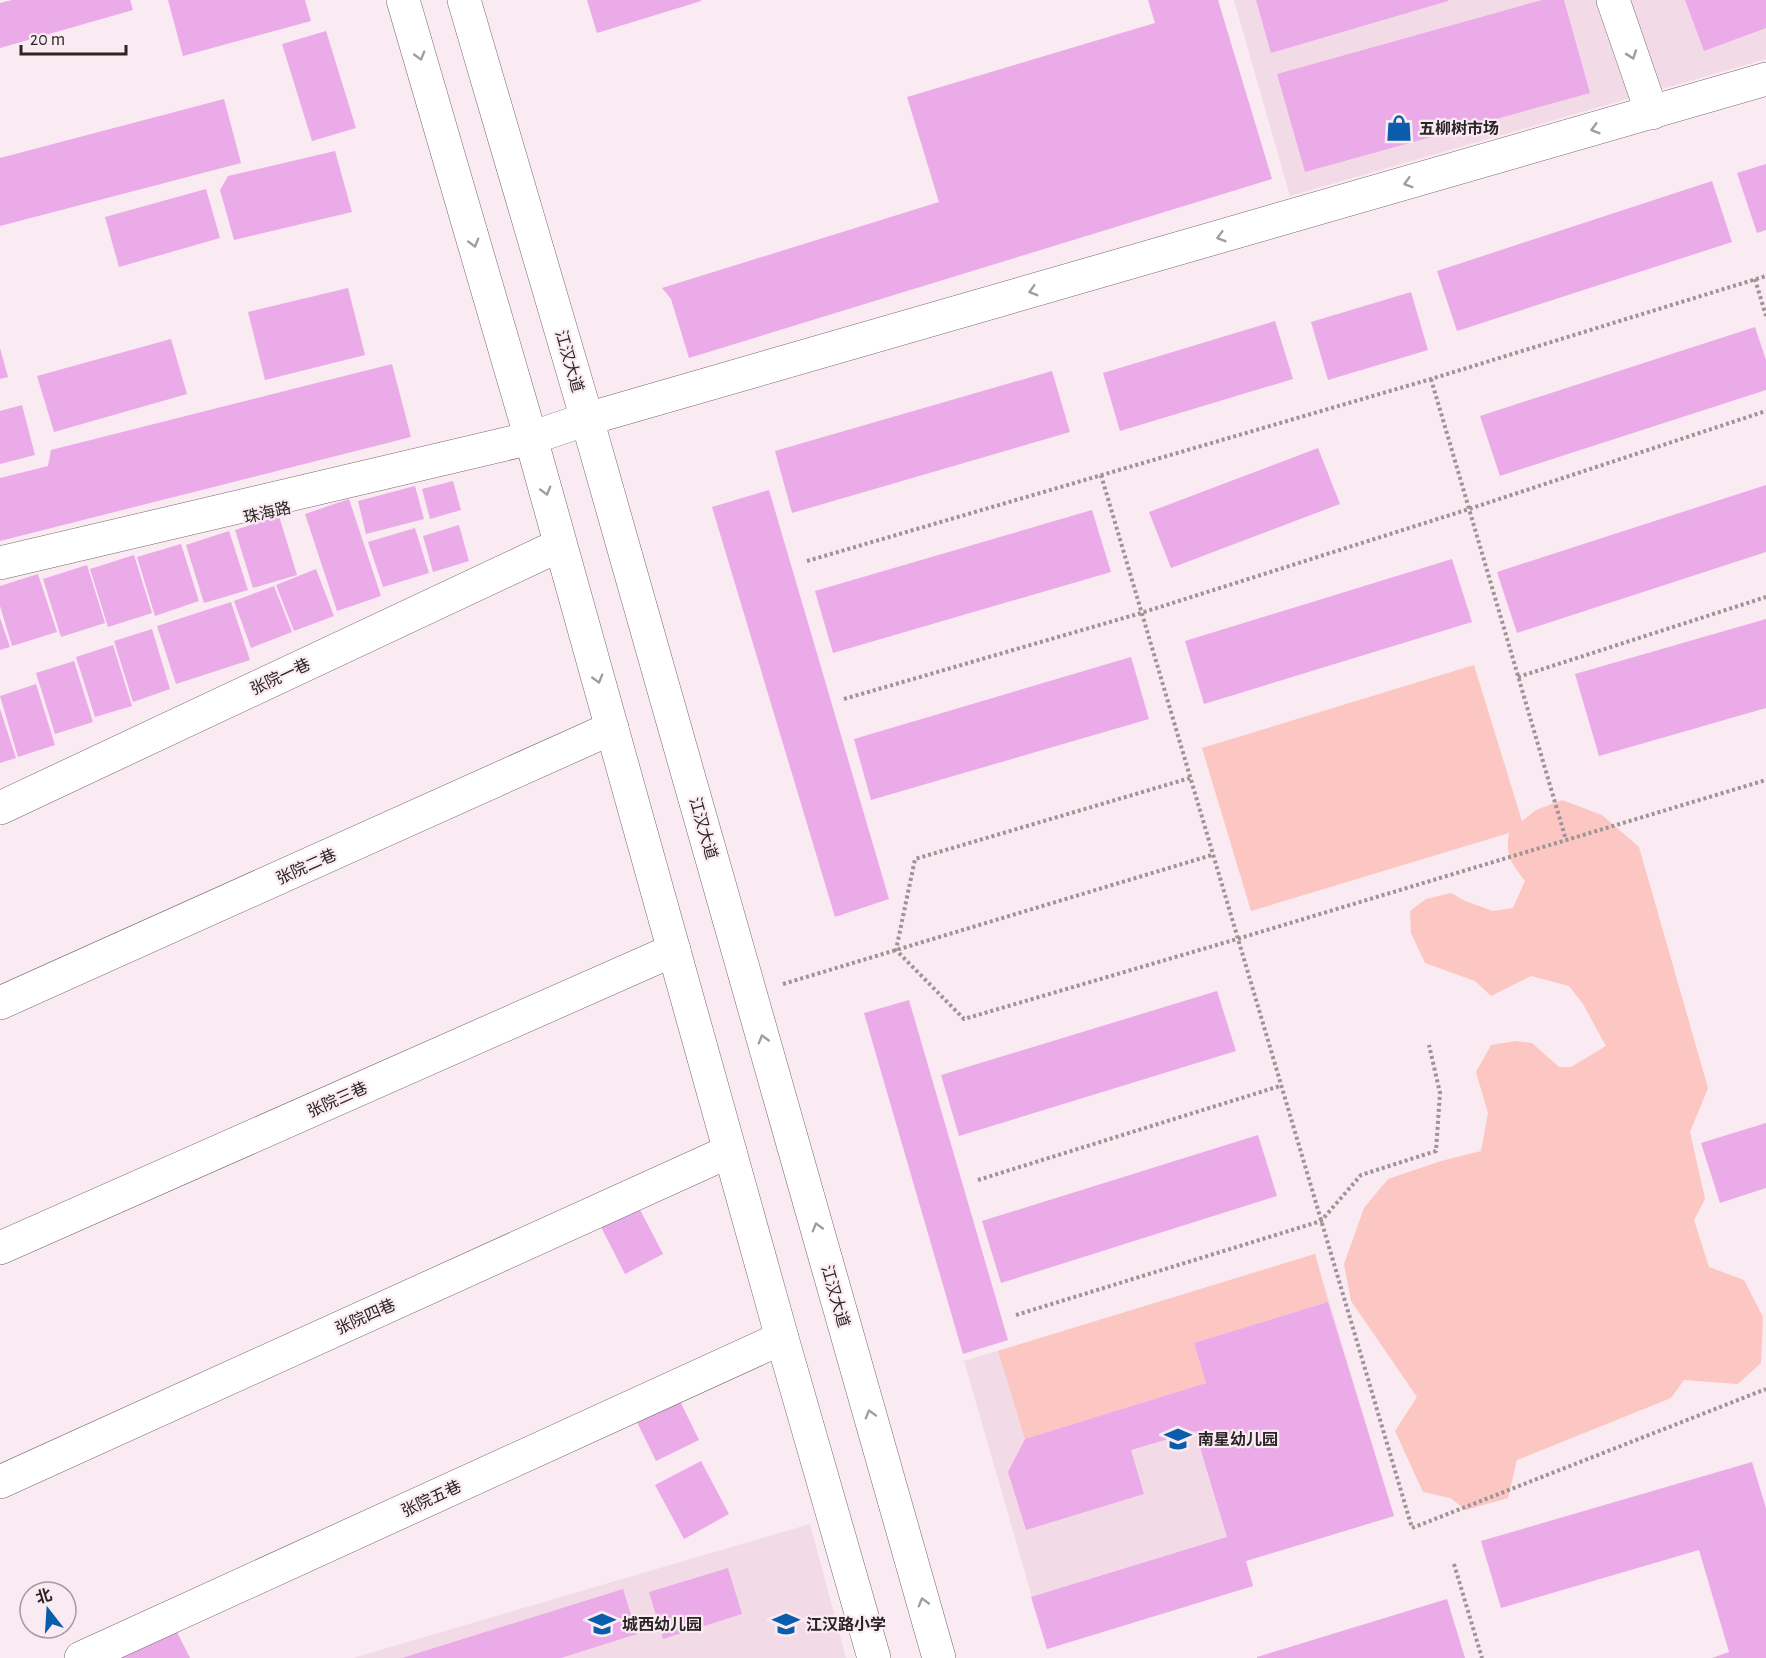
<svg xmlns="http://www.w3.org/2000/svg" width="1766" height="1658" font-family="'Alegreya Sans','Noto Sans SC',sans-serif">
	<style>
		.built { fill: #f2dbe6 }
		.green { fill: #fcc7c2 }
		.building { fill: #ebabe8 }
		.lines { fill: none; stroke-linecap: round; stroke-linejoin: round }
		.minor-casing { stroke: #74676d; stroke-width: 34 }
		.primary-casing { stroke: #74676d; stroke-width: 34 }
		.path { stroke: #9e9397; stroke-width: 4; stroke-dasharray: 3 3; stroke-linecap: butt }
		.minor { stroke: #fff; stroke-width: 33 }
		.primary { stroke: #fff; stroke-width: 33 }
		.oneway { stroke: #9f9d9e }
		.labels { text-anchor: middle; stroke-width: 4.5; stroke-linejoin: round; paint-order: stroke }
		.poi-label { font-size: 16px; font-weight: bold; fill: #2a2527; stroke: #faeaf1; text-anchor: start }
		.street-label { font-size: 16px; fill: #2a2527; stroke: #faeaf1 }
	</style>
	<rect width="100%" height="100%" fill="#faeaf1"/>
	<path class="built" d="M1234,0H1766V59L1290,196Z
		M1315,1254L1394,1516L1246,1561L1253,1586L1047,1649L964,1361Z
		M810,1524L846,1658H353Z"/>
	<path class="green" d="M1474,665L1522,821L1536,810L1562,800L1602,815L1639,847L1708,1088L1690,1132L1705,1199L1694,1220L1709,1267L1744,1280L1763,1317L1761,1363L1738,1384L1684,1380L1671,1398L1517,1460L1508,1498L1466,1510L1450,1498L1423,1492L1395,1431L1417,1397L1351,1301L1344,1264L1364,1208L1388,1179L1441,1161L1481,1151L1488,1113L1476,1072L1491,1045L1516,1041L1532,1043L1559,1067H1571L1606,1046L1583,1004L1569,986L1531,976L1491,996L1475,981L1425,963L1411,933L1410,911L1426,899L1451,893L1465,901L1493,911L1513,908L1525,881C1511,863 1505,856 1509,833L1251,911L1202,748Z
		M1315,1254L1328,1302L1194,1343L1206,1383L1025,1439L998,1351Z"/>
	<path class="building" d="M12,0H130L133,10L0,48V3Z
		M168,0H305L311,21L183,56Z
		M587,0H701V1L597,33Z
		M1148,0H1218L1272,179L689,358L671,299L662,288L939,202L907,97L1155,23Z
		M1256,0H1448V1L1271,53Z
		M1542,0H1564L1590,93L1305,172L1277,74Z
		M1685,0H1766V28L1704,51Z
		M326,31L356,128L312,141L282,44Z
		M224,99L241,163L0,226V158Z
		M335,151L352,212L234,240L220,190L228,176Z
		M1766,164V230L1757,233L1737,173Z
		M1712,181L1732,242L1457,331L1437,271Z
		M206,189L220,238L119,267L105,217Z
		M348,288L365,355L265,380L248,312Z
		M1411,292L1428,350L1328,380L1311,322Z
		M1275,321L1293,379L1120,431L1103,373Z
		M1755,327L1766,360V390L1500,476L1480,416Z
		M171,339L187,394L54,432L37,376Z
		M0,348L8,377L0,379Z
		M392,364L411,437L0,541V478L48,466L51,450Z
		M1052,371L1070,432L792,513L775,451Z
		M22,405L35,455L0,464V411Z
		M1318,448L1340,504L1171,568L1149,512Z
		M453,481L461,510L430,519L422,489Z
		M1766,485V552L1517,633L1497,572Z
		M415,486L424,519L366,534L358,501Z
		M769,490L889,899L835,917L712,507Z
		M349,499L381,596L337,611L305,514Z
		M1092,510L1111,572L833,653L815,591Z
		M279,516L297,575L253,588L235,530Z
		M459,525L469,561L433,572L423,536Z
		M415,528L429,573L383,587L368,542Z
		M229,531L248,590L204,603L186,545Z
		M181,544L199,601L155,616L137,557Z
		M134,555L152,613L108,627L90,569Z
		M1452,559L1472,622L1204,704L1185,641Z
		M87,565L105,623L61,637L43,579Z
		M316,569L334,616L294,631L276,585Z
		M38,574L57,632L12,646L0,606V586Z
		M274,586L292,632L251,648L234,601Z
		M231,602L250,660L176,684L157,626Z
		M0,618L10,647L0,650Z
		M1766,619V708L1599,756L1575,674Z
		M152,629L170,689L133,702L114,641Z
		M113,645L132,706L95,717L76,657Z
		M1131,657L1149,719L871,800L854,739Z
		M74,661L93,722L55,734L36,673Z
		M36,684L55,745L18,757L0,696Z
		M0,709L16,758L0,763Z
		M1217,991L1236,1051L959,1136L941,1075Z
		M909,1000L1008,1340L963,1354L864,1013Z
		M1766,1123V1188L1720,1203L1701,1143Z
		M1258,1135L1277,1196L1001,1283L982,1221Z
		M637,1204L663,1254L625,1274L599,1223Z
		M1328,1302L1394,1516L1246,1561L1253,1586L1047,1649L1031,1597L1227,1537L1195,1431L1131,1450L1144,1494L1026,1530L1008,1472L1025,1439L1206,1383L1194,1343Z
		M677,1395L699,1440L656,1461L634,1416Z
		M701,1461L729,1514L684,1539L655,1485Z
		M1752,1462L1766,1508V1658H1712L1729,1652L1699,1550L1501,1608L1481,1541Z
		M728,1568L742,1614L663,1639L649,1592Z
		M623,1589L637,1634L561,1658H402Z
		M1447,1599L1465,1658H1257V1657Z
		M175,1628L190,1658H112Z"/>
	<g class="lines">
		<defs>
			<path id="minor" d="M1613,0L1652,113
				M0,563L531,438L587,419L1766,79
				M0,808L560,545
				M0,1003L612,728
				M0,1248L674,950
				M0,1482L730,1151
				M81,1658L782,1338"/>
			<path id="primary" d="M403,0L532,442L782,1338L874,1658
				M464,0L589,426L939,1658"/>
		</defs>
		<use href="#minor" class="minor-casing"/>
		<use href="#primary" class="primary-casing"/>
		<path class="path" d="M1755,279L1766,316
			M1431,379L1566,840
			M1101,475L1412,1528L1766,1389
			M807,561L1431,379L1766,276
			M1518,677L1766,597
			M844,699L1141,613L1469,509L1766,411
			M1190,778L915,859L896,950L964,1019L1237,939L1766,780
			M783,984L1212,855
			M978,1180L1280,1086
			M1016,1315L1321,1221L1361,1175L1436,1151L1440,1093L1429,1045
			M1454,1564L1482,1658"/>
		<use href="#minor" class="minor"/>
		<use href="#primary" class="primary"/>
	</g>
	<defs><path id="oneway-chevron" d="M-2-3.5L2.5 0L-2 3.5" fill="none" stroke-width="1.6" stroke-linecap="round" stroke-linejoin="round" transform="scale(1.5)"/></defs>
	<g class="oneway">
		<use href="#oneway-chevron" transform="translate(1632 55) rotate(71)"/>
		<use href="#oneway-chevron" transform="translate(420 56) rotate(74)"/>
		<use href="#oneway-chevron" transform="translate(1595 129) rotate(164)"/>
		<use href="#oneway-chevron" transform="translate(1408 183) rotate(164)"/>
		<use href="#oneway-chevron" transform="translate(1221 237) rotate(164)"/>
		<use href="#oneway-chevron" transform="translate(474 243) rotate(74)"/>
		<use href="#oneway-chevron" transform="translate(1033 291) rotate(164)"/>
		<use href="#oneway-chevron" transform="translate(546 491) rotate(74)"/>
		<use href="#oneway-chevron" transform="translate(598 679) rotate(74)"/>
		<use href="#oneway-chevron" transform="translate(763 1039) rotate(-106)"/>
		<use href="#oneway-chevron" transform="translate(817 1227) rotate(-106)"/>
		<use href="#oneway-chevron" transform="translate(870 1414) rotate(-106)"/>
		<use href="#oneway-chevron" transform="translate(923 1602) rotate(-106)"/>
	</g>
	<defs>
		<symbol id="shop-bare" viewBox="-9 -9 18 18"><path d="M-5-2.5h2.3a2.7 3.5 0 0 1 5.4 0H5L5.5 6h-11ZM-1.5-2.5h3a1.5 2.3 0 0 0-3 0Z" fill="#095dab" stroke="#faeaf1" stroke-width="2.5" paint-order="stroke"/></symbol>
		<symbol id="school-bare" viewBox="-9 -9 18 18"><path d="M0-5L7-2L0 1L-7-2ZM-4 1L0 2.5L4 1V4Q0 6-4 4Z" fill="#095dab" stroke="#faeaf1" stroke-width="2.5" paint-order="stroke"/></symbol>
	</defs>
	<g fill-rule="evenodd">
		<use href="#shop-bare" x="1380" y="109" width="38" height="38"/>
		<use href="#school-bare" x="1159" y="1420" width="38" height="38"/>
		<use href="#school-bare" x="583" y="1605" width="38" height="38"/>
		<use href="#school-bare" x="767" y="1605" width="38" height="38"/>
	</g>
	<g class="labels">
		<g class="poi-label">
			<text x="1419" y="134">五柳树市场</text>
			<text x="1198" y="1445">南星幼儿园</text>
			<text x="622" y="1630">城西幼儿园</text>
			<text x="806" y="1630">江汉路小学</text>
		</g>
		<g class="street-label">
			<text transform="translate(570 361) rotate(74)" y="6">江汉大道</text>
			<text transform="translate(267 512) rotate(-13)" y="6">珠海路</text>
			<text transform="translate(280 676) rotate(-25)" y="6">张院一巷</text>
			<text transform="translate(704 828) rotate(74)" y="6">江汉大道</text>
			<text transform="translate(306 866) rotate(-24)" y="6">张院二巷</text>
			<text transform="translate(337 1099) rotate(-24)" y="6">张院三巷</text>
			<text transform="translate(836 1296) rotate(74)" y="6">江汉大道</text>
			<text transform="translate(365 1316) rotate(-24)" y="6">张院四巷</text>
			<text transform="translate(431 1498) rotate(-25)" y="6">张院五巷</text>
		</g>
	</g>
	<g transform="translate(48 1610) rotate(343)"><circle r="28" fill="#faeaf1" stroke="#a79ba0" stroke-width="1.5"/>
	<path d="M0-4.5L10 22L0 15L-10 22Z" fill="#095dab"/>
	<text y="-9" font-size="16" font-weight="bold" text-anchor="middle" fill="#2a2527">北</text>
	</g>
	<path d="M21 45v9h105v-9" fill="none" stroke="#2a2527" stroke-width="3"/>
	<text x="30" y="45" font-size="18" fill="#2a2527" stroke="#faeaf1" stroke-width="4.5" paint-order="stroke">20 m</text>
</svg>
